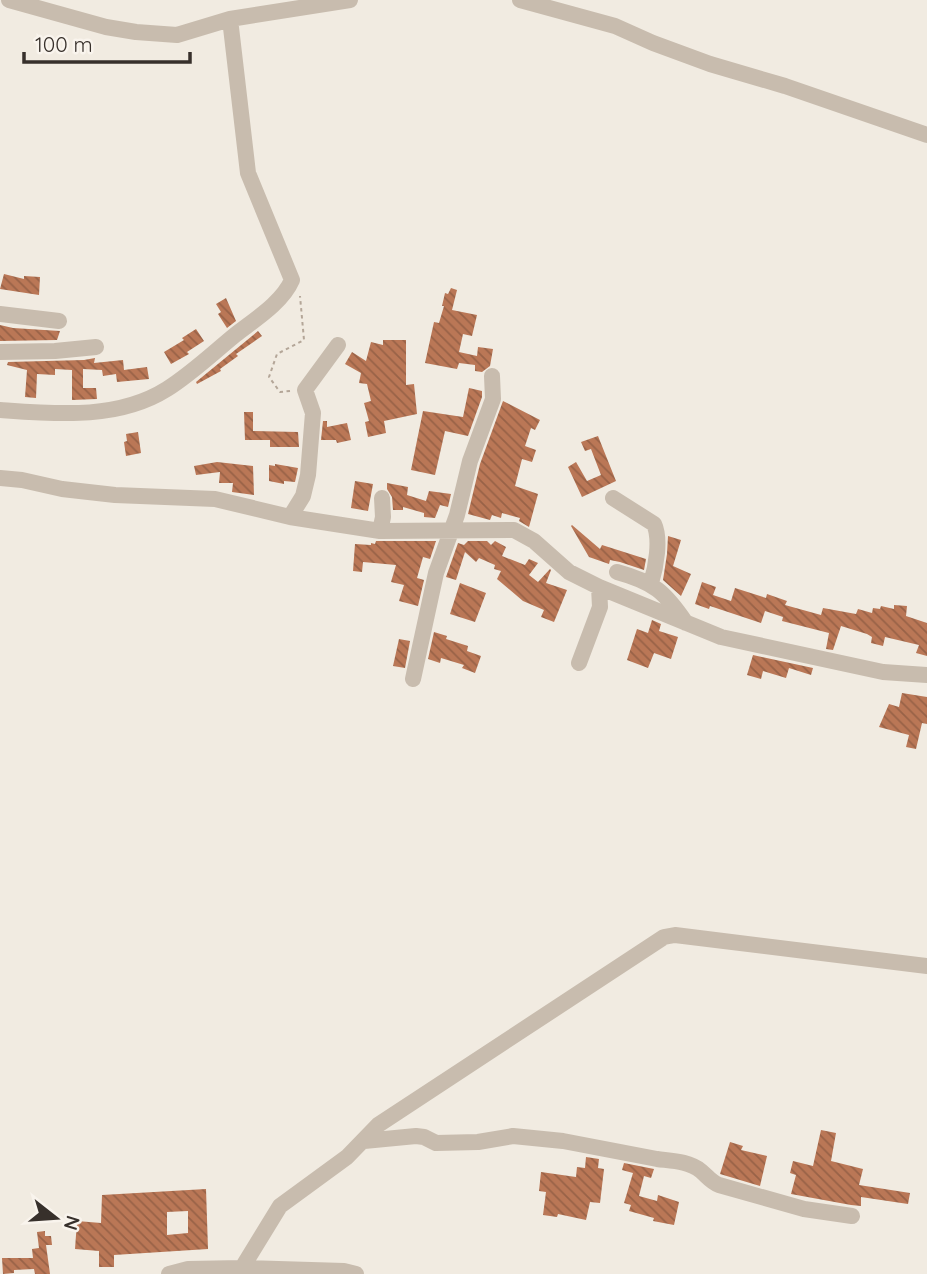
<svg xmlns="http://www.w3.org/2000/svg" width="927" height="1274" font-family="Quicksand,sans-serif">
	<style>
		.building { fill: url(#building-back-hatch); fill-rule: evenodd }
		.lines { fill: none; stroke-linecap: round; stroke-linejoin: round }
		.path { stroke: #b4a698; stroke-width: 2; stroke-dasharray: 3.5 3.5; stroke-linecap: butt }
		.minor { stroke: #c8bcae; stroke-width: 16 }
	</style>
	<defs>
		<pattern id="building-back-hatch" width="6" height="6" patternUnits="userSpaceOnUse" patternTransform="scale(1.75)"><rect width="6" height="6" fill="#ba7756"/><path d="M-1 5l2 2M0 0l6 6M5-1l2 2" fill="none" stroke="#986247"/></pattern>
	</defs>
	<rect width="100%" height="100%" fill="#f1ebe1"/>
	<path class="building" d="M4,274L24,279V276L40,277L39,295L0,289Z
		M451,288L457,290L452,310L477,315L472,336L463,334L459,352L477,356L478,347L493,349L490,366L482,372L475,371V365L459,363L457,369L425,363L434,322L439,323L444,306H442L445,293L448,294Z
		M226,298L236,321L227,328L218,314L221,312L216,304Z
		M0,325L13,328L60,331L57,340L0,341Z
		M196,329L204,341L187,352L189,354L171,364L164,352L184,340L182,338Z
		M258,331L262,336L236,354L238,356L220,369L221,371L197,384L196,382Z
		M383,340H406V385L414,384L417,414L384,421L386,433L368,437L365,422L369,421L364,403L371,401L367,384L359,383L361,373L345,364L352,352L366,361L371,342L383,345Z
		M95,358L94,363L123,360L124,370L147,367L149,379L117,382L116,374L103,376L102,370L83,369V388H96L97,399L72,400V370L55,369V375L37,374L36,398L25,397L27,370L7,365L8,362L84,360Z
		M469,388L482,391V397L468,436L445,431L435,475L411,470L423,411L463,417Z
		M503,401L540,420L535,430L531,428L525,446L536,450L532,462L522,459L515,486L538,494L529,527L519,521L520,518L502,513L501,518L492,515L490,520L468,514L480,464Z
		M244,412H253V431L298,432L299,447H270V440H245Z
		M323,421H327V427L347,423L351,440L337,443L336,440H321Z
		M138,432L141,453L126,456L124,442L127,441L126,434Z
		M598,436L616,481L582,497L568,467L576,462L587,481L601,475L591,449L585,451L581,442Z
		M217,462L253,466L254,495L232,492L233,483H219L220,472L196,475L194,466Z
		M275,464L298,468L295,482L284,481V484L269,481V465L275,466Z
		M355,481L373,484L368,511L351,508Z
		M387,483L408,487L407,495L426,501L429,491L451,494L448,507L440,505L435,518L424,517V513L403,507V510H393L392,497L387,489Z
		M572,525L600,549L602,545L646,559L644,570L620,562L610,560L609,564L589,557L571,526Z
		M668,536L681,540L673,566L691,574L681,596L663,580L667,554Z
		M376,541H436L430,559L423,557L417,578L424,580L418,606L399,601L404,585L391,582L396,565L363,562L362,572L353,571L355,544L371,545V543L375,544Z
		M468,541H487L491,545L495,541L506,547L502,556L525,565L529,559L538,563L529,575L538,582L550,569L551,570L546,583L567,590L554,622L541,617L544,610L523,601L497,579L501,571L494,569L495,565L479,558L476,562L465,552L456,580L446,577L458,543L464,545Z
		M702,582L716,587L713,595L731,601L735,588L766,598L767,594L787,601L785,605L821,615L823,608L856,614L858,609L872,613L873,608L880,609L881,606L894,609V605L907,606L906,616L927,623V656L916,653L919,645L885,637L883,646L871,643L872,637L867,634L841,626L833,650L826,649L829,633L782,621L783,617L765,611L761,623L710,606L709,609L695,604Z
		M460,583L486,593L475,622L450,614Z
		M652,620L661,624L659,631L678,637L671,659L654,653L648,668L627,660L637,629L648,633Z
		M434,632L447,636L446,639L468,646L467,651L481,656L475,673L462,668L464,665L441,658L440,663L428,659Z
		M399,639L410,641L405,668L393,666Z
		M753,655L813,668L811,675L789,668L786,678L763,671L761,679L747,675Z
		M902,693L927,697V724L922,723L916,749L906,747L909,735L879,727L889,704L899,707Z
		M821,1130L836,1133L831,1161L863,1169L859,1185L910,1193L908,1204L861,1197V1206L851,1205L791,1194L796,1175L790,1173L793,1161L813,1166Z
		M730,1142L743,1146L741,1150L767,1156L760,1186L720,1174Z
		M586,1157L599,1159L598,1168L604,1169L600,1203L590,1202L586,1220L558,1214L557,1217L543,1215L546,1192L539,1191L541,1172L576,1177L577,1167L585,1168Z
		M624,1163L654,1169L651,1178L644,1176L639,1196L657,1201L658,1195L679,1202L674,1225L653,1221L654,1218L629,1211L631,1205L624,1203L633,1173L622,1170Z
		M206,1189L208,1249L114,1255V1267H99V1251L75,1249L77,1221L101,1223L102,1195ZM188,1211V1233L167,1235V1212Z
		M45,1231V1236H51L52,1245H46L50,1274H35L34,1269L14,1270V1273L3,1274L2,1258H33L32,1249L39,1248L37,1232Z"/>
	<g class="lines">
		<path class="path" d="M290,391L280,392L269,377L277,354L304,340L300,296"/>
		<path class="minor" d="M9,0L106,27L136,32L177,35L230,19L350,0
			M520,0L615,26L653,43L710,64L785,86L927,135
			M0,314L59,321
			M0,352L55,351L96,347
			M0,410C56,414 118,420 167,389C191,374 213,353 235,335C254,320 282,303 292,280L248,173L230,19
			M0,478L22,480L62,489L115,495L215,499L290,517L380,531L514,530L534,541L569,572L599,587L721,637L883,672L927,675
			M613,498L654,524C661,539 656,567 651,583
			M290,517L303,496L308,475L313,413L305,390L338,345
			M380,531L383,517L382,498
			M617,572C654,582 665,592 686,623
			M579,663L600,607L599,587
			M413,679L436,573L457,515L470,461L493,399L492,376
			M364,1141L416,1136L424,1137L436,1143L478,1142L513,1136L563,1141L657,1159C672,1161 688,1161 701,1171C708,1177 711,1182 719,1185L804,1209L852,1216
			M242,1268L344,1271L356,1274
			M169,1274L188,1269L242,1268L280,1206L347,1157L378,1125L664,937L675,935L927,966"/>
	</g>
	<g transform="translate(56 1218) rotate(107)" stroke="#f9f4ed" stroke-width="5" paint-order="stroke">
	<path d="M0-5L12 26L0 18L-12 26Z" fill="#37302b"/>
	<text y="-10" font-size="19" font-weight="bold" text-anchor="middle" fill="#37302b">N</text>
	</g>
	<path d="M24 52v10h166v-10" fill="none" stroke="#37302b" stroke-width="3.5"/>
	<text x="35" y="52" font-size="21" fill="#37302b" stroke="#f9f4ed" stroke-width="5" paint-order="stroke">100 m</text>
</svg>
